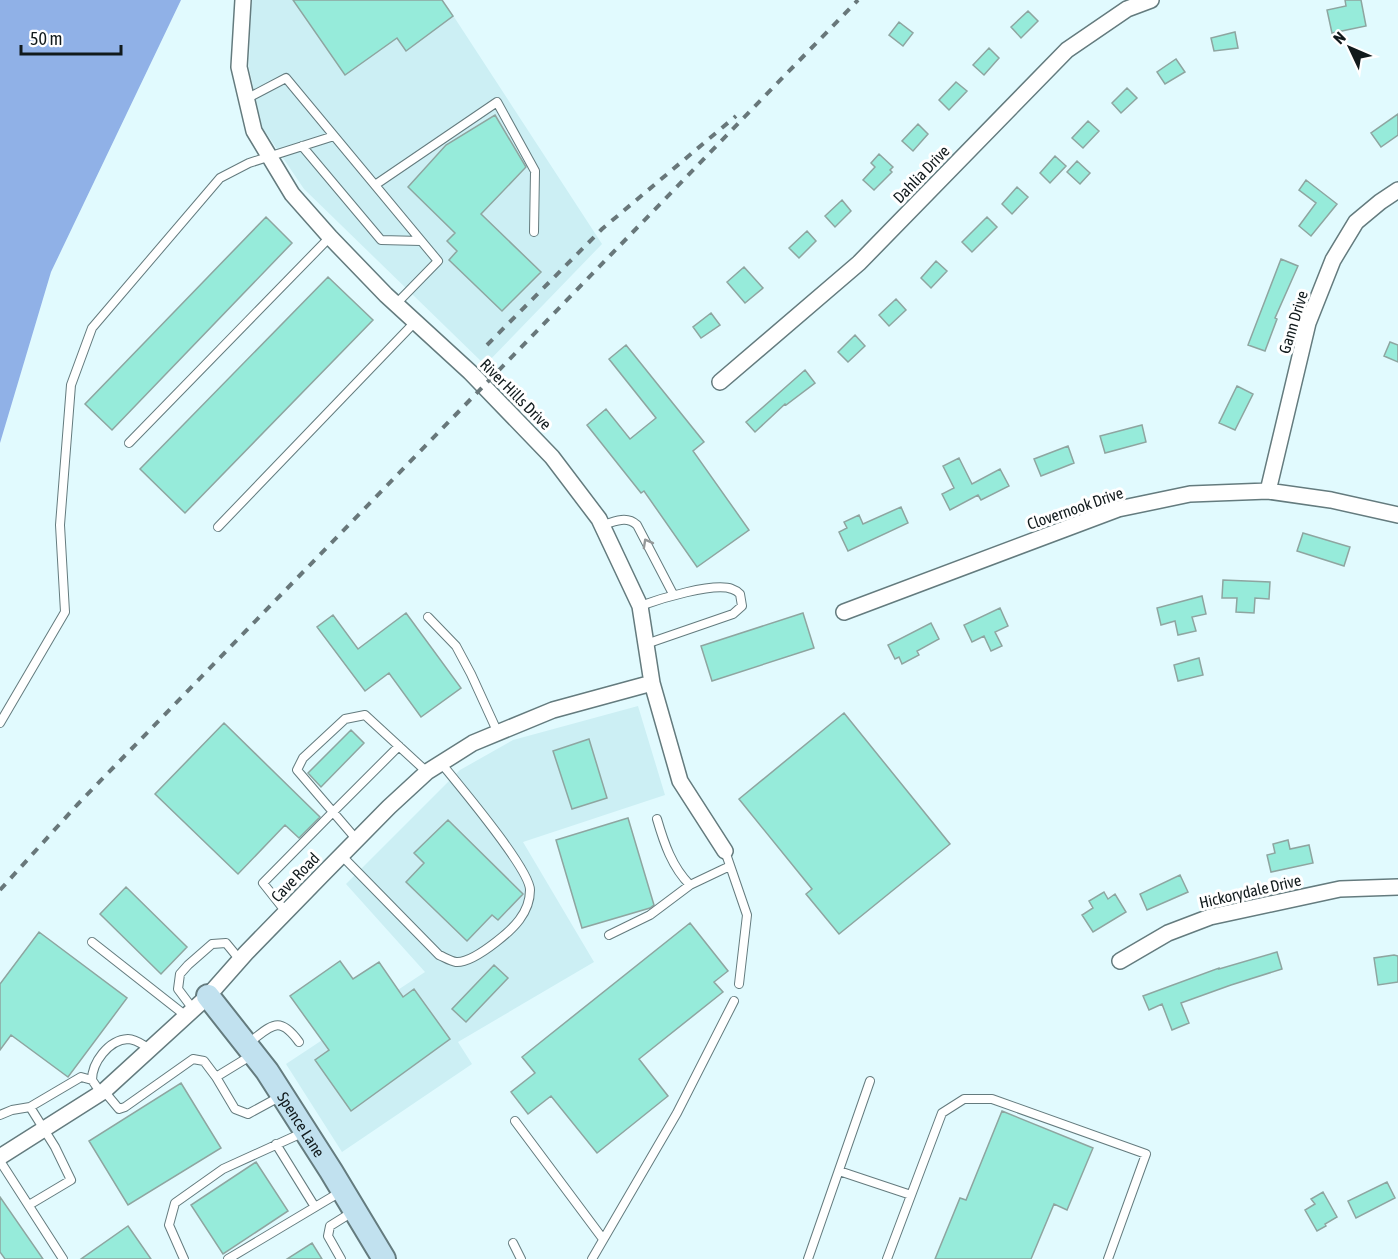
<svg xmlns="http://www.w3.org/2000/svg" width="1398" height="1259" font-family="'Asap Condensed',sans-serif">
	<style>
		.built { fill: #cceff4 }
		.water { fill: #90b1e7 }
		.building { fill: #96ebda; stroke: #8ea5a0; stroke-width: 1.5 }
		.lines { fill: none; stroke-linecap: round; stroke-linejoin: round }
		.service-casing { stroke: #647b7e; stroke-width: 10 }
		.minor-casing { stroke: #647b7e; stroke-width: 18 }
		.secondary-casing { stroke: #647b7e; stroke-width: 26 }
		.service { stroke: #fff; stroke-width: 8 }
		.minor { stroke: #fff; stroke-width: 15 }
		.secondary { stroke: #c1e1ef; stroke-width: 22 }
		.rail { stroke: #68777a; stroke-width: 4; stroke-dasharray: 8 8; stroke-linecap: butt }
		.oneway { stroke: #949899 }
		.labels { text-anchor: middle; stroke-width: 6; stroke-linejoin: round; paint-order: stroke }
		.street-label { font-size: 16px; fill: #111a1c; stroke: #fff }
	</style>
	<rect width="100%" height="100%" fill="#e1fafe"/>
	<path class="built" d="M251,0H443L602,244L485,365L304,189L262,127L249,68Z
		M638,706L665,795L523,842L594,962L458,1042L472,1064L342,1152L286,1064L425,972L346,884L460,770L513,740Z"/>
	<path class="water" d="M0,0H181L51,272L0,443Z"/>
	<path class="building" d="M293,0H442L453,16L406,51L397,38L345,75Z
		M1345,0H1361L1366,26L1332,33L1327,10L1346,6Z
		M1028,11L1038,21L1021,38L1011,27Z
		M899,22L913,33L903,46L889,35Z
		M1235,32L1238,48L1214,51L1211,38Z
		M989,48L999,58L984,75L973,65Z
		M1176,59L1185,72L1165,84L1157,72Z
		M956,82L967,91L949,110L939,100Z
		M1127,88L1137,98L1121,113L1112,103Z
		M1398,114V135L1381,147L1371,133Z
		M495,115L526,167L481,214L541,272L502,311L449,260L457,251L447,241L455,233L408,187L446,145Z
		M1088,121L1099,131L1083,148L1072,138Z
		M918,124L928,134L913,151L902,141Z
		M879,154L893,167L890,170L892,172L874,190L863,180L875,167L871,163Z
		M1055,156L1066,166L1050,183L1040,173Z
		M1077,161L1090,173L1080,184L1067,172Z
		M1306,180L1337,204L1311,236L1299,226L1316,203L1299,190Z
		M1017,187L1028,197L1012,214L1002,204Z
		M842,200L851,211L835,227L825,216Z
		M266,217L292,243L112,430L85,404Z
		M987,217L997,227L972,252L962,242Z
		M807,231L816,241L799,258L789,248Z
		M1281,259L1298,266L1275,318L1277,319L1265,351L1248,345Z
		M936,261L947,271L931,288L921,278Z
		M744,267L763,288L745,303L727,282Z
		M328,277L373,320L185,513L140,469Z
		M896,299L906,310L889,326L879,315Z
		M711,313L720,325L701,338L693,327Z
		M855,335L865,346L848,362L838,352Z
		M1390,342L1398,345V362L1384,356Z
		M626,345L704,442L693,451L749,530L697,567L644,491L641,493L587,425L606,409L630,439L656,418L609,359Z
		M805,370L815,383L786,405L785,404L755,432L746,422Z
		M1237,386L1253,394L1235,430L1219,423Z
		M1142,425L1146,442L1105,453L1100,436Z
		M1068,446L1074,463L1041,476L1034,459Z
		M959,458L972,484L1000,469L1009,486L981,500L978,495L950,510L942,494L954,488L943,466Z
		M901,507L908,523L848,551L839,532L847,528L844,522L859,515L863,524Z
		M1303,533L1350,547L1344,566L1297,551Z
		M1223,580L1270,582L1269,599L1255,598L1254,613L1236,612L1237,598H1222Z
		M1202,596L1206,614L1192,617L1196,631L1178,635L1175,621L1161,625L1157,608Z
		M1000,608L1008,626L995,632L1002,646L991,651L984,636L972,642L964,625Z
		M406,613L461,688L421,717L389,673L365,691L317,627L333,615L358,649Z
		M803,613L814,648L712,681L701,646Z
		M931,623L939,639L917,651L919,655L902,664L899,657L895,659L888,645Z
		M1199,658L1203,675L1178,681L1174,665Z
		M844,713L950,844L839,934L806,894L812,889L739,799Z
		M224,723L320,817L299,838L285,825L238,874L155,794Z
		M351,730L364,743L321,787L308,773Z
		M589,739L607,798L572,809L553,751Z
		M628,818L654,905L650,908L582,928L556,840Z
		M448,820L523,894L498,920L492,915L467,941L406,882L424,863L414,853Z
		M1288,840L1290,849L1309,845L1313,863L1271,872L1267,855L1275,853L1273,844Z
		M1180,875L1188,892L1147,910L1140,894Z
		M126,887L187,947L161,974L100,914Z
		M1104,892L1108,899L1115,894L1126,912L1093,932L1082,915L1093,908L1089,901Z
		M690,923L728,971L714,982L723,992L639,1059L668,1096L597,1153L551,1096L528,1114L511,1092L535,1073L522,1057Z
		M39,932L127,998L68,1077L11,1035L0,1050V984Z
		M1277,952L1282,969L1231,985L1181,1003L1189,1023L1172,1030L1162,1004L1149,1010L1143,996L1219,968V969Z
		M1394,955L1398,956V982L1378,985L1374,958Z
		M340,961L353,979L379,962L403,997L414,989L450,1039L351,1111L315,1060L329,1050L290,996Z
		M494,965L508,978L466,1022L452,1009Z
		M181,1083L221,1148L128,1205L89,1141Z
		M1002,1111L1093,1148L1067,1210L1054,1204L1031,1259H935L960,1198L966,1200Z
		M256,1162L288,1211L223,1254L191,1205Z
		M1387,1182L1395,1198L1356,1218L1348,1201Z
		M1323,1192L1337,1217L1325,1224L1326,1226L1317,1231L1305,1210L1315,1204L1311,1199Z
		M0,1197L43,1259H5L0,1252Z
		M128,1226L151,1259H81Z
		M312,1243L322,1259H287Z"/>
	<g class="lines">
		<defs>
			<path id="service" d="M246,99L286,78L438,261L396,304
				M302,146L381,240L421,241
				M375,185L497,102L535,171L534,232
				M129,443L330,237
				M602,525C615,522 626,515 637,525L673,594
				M218,527L415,322
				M640,606C659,599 714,582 732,589C735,590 738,592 740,594L742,606L733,614L646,644
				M428,617L456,646L471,674L498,733
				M0,723L65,612L60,525L71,385L92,328L220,178L249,163L334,136
				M657,819C664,843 672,867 690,885L730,866
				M357,840L333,812L399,746
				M725,851L747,915L739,984
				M341,855L439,955C444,957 450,961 456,962C468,963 487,949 496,942C513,929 530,913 530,890C530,869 458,784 441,763
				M286,912L263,883L333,812L297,770L303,758L345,719L365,715L427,772
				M609,935L650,915L690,885
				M92,942L186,1016
				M193,1009L178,989L180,974L188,965L212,944L226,943L240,960
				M247,1044C271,1027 278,1013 299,1042
				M252,1055L216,1077L235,1109L248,1114L281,1096
				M92,1080C92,1063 108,1040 128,1039C136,1039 143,1045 150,1049
				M104,1091L119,1109L125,1107L193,1059L204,1061L216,1077
				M0,1115L12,1110L30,1107L81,1077L92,1080L101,1093
				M515,1121L603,1239
				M276,1144L315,1207
				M0,1161L63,1259
				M839,1171L911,1195
				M29,1205L71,1180L55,1147L30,1107
				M513,1243L521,1259
				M184,1259L169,1225L175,1203L223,1169L302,1133
				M228,1259L342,1191
				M341,1259L328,1236L330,1226L354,1211
				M592,1259L677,1113L734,1001
				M808,1259L870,1081
				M887,1259L942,1113L964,1099H992L1146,1154L1108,1259"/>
			<path id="minor" d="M243,0L239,67L254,131L292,194L330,237L386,295L470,372L552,457L599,519L640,606L652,683L680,781L725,851
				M720,382L859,263L1067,50L1127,9L1151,0
				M1268,491L1308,323L1333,260L1356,222L1380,202L1398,190
				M844,612L1118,509L1190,494L1268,491L1331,500L1398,515
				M1120,961L1168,933L1210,917L1340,889L1398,887
				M0,1157L104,1091L208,996L246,953L322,875L389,807L427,772L473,743L553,710L652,683"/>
			<g id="secondary">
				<path id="s1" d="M208,996L267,1071L331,1171L384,1259"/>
			</g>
		</defs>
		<use href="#service" class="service-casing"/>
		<use href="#minor" class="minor-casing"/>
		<use href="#secondary" class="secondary-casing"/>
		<use href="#service" class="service"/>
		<use href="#minor" class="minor"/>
		<use href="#secondary" class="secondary"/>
		<path class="rail" d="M487,345L602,229L736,116
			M0,890L77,805L858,0"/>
	</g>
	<defs><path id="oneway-chevron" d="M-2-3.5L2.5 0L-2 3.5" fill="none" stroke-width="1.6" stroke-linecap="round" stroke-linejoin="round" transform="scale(1.5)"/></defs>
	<use class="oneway" href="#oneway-chevron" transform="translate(647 543) rotate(-119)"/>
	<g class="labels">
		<g class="street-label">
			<text transform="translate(921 174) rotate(-46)" y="6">Dahlia Drive</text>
			<text transform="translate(1293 322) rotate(-73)" y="6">Gann Drive</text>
			<text transform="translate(516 394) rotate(45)" y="6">River Hills Drive</text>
			<text transform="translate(1075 508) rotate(-19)" y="6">Clovernook Drive</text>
			<text transform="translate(295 877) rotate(-46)" y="6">Cave Road</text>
			<text transform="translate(1250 891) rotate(-13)" y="6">Hickorydale Drive</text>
			<text dy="6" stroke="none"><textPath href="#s1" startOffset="159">Spence Lane</textPath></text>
		</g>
	</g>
	<g transform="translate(1350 48) rotate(314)" stroke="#ffffff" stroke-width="4.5" paint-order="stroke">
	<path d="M0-4.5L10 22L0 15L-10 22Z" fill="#111a1c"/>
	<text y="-9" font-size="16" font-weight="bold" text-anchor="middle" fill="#111a1c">N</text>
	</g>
	<path d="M21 45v9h100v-9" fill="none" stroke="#111a1c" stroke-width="3"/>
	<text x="30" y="45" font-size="18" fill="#111a1c" stroke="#ffffff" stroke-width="4.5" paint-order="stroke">50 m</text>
</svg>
